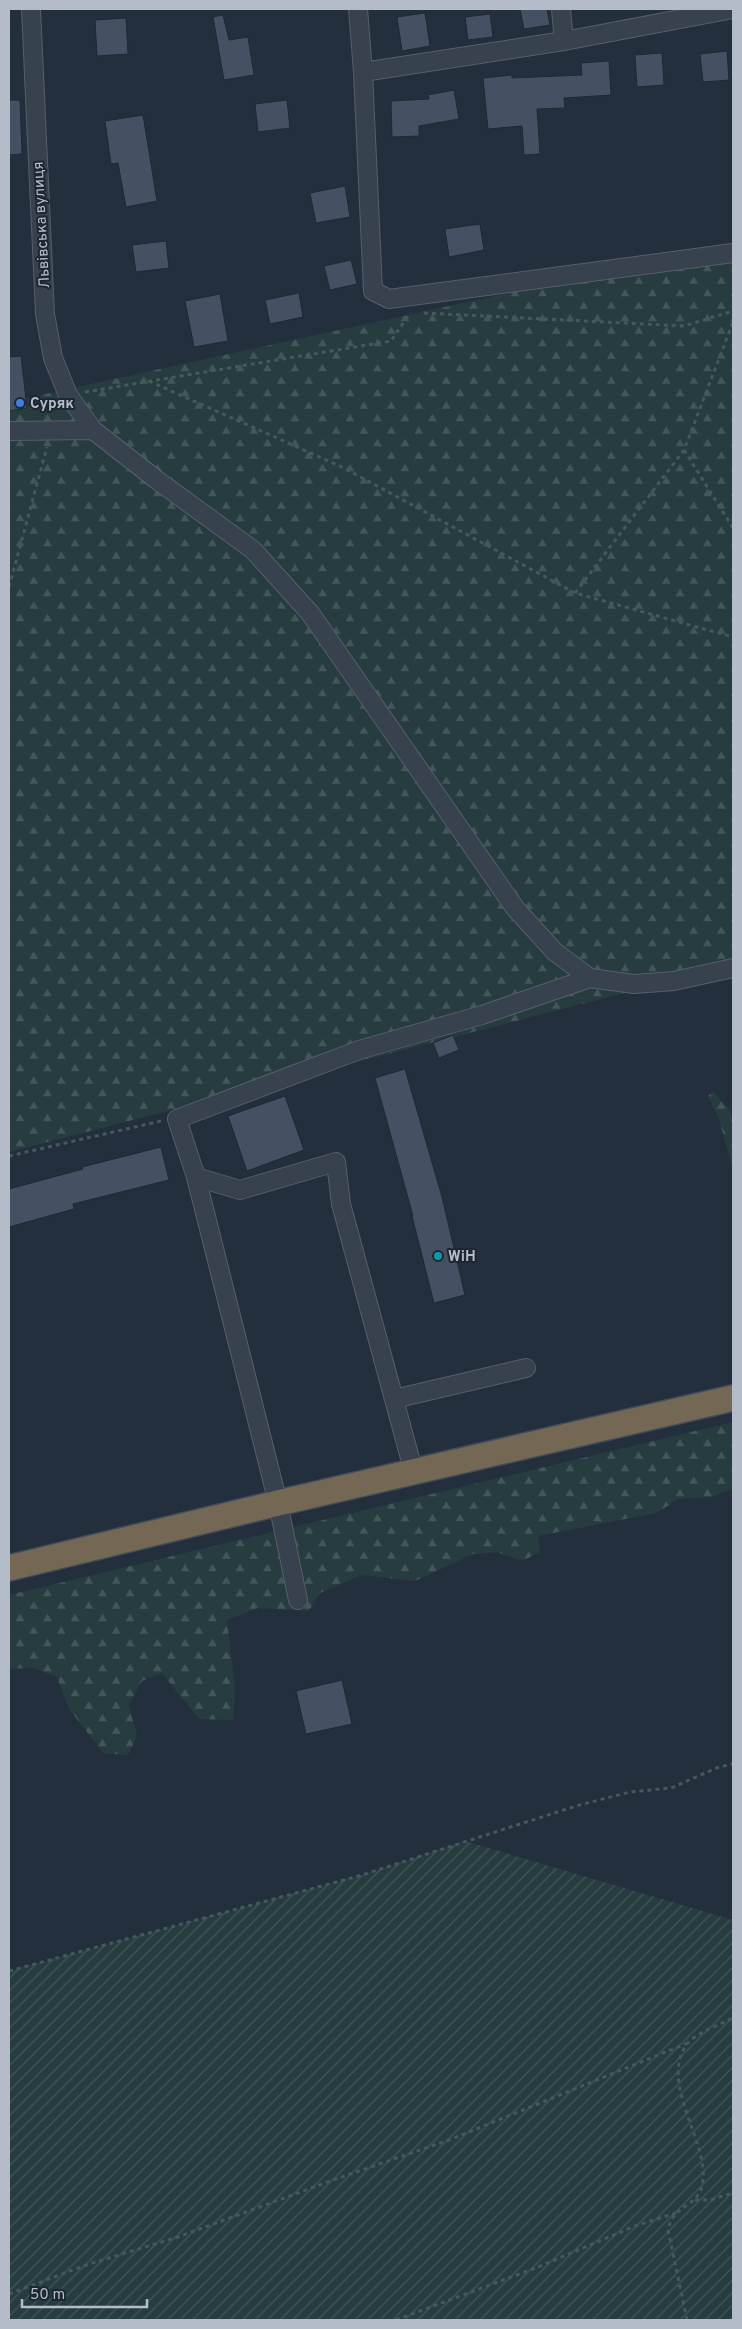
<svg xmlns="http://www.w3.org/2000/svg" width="742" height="2329" font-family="Overpass,sans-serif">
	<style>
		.forest { fill: url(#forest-firs) }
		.garden { fill: url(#garden-furrows) }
		.building { fill: #455162; stroke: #1f2835 }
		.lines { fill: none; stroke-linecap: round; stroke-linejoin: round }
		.minor-casing { stroke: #565f6c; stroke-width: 20 }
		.highway-casing { stroke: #434c59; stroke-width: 28 }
		.path { stroke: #44595c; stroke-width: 3; stroke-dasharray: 4 4; stroke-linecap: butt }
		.minor { stroke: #38414e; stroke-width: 18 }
		.highway { stroke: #746855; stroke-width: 25 }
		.shop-dot { fill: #3f7fe0; stroke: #1d2633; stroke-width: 2 }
		.culture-dot { fill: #0f9aa8; stroke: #1d2633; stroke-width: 2 }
		.labels { text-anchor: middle; stroke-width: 4; stroke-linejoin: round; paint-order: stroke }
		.street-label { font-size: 15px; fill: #b4bcc9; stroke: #1d2633 }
		.poi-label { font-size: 15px; font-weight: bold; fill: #b4bcc9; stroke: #1d2633; text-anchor: start }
	</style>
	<defs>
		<pattern id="forest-firs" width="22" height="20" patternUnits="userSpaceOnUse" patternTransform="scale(1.25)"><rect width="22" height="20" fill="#263c3f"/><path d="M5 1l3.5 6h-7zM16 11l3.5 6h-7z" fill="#435659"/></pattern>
		<pattern id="garden-furrows" width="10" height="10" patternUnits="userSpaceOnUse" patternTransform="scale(1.25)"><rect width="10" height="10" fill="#263c3f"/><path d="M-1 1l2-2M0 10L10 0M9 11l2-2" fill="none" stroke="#435659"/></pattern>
	</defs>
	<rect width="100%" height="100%" fill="#242f3e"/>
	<path class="forest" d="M733,244V965L9,1152V402Z
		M713,1092L730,1110L733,1123V1170L719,1119L708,1096Z
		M733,1422V1489L711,1497L679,1499L656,1513L538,1536L540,1552L522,1561L497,1552L473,1554L415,1581L361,1575L320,1593L309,1611L258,1608L227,1620L235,1689L233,1720L199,1719L162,1673L142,1681L129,1705L137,1736L128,1755L103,1753L69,1709L57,1677L34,1668L9,1669V1595Z"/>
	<path class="garden" d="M465,1841L733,1920V2320H9V1971L362,1875Z"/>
	<path class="building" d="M520,9H547L550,25L524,29Z
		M425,13L430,46L402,51L397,17Z
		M490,14L493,37L468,40L465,17Z
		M223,15L229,40L248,37L254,75L224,80L213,17Z
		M126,18L128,54L97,56L95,20Z
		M727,51L729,80L703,82L700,54Z
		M662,53L664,85L637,87L635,55Z
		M609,61L611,95L564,98L565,108L537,109L540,154L524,155L522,126L488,129L483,78L512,75V78L582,75L581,63Z
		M454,90L459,119L419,126V136L392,137L391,101L429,99L428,95Z
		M9,100H20L22,154L9,155Z
		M287,100L290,128L258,132L255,104Z
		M143,115L157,201L126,207L118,163L111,164L105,121Z
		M345,186L350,217L316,223L310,193Z
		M480,224L484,250L449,257L445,229Z
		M166,241L169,268L136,272L132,245Z
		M351,260L357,284L330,290L324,266Z
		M299,293L303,317L270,324L265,300Z
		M220,294L228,341L194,347L185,301Z
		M21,356L27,408L9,411V357Z
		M453,1035L459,1050L439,1058L433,1043Z
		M405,1069L442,1197L465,1295L434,1303L412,1216H413L375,1078Z
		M285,1096L304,1150L247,1171L228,1116Z
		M161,1147L169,1180L73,1204L74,1209L9,1227V1189L83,1169L82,1167Z
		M342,1680L352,1724L306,1734L296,1691Z"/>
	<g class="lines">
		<defs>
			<path id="minor" d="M31,9L45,314L53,358L68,395L93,430L157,480L253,550L310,613L515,908L555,952L590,978L634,984L674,981L733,968
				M358,9L363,72L373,291L389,299L733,253
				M561,9L564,41
				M363,72L564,41L733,9
				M9,431L93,430
				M196,1177L240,1190L336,1162L341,1204L414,1473
				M394,1399L526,1368
				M298,1600L278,1503L196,1177L177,1119L359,1050L482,1015L590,978"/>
			<path id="highway" d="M9,1568L278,1503L733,1398"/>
		</defs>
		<use href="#minor" class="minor-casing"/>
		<use href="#highway" class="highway-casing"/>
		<path class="path" d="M424,313L684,326L733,311
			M149,381L342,467L575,593L733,637
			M85,392L391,341L410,313
			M684,450L733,528
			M9,587L47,447
			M575,593L684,450L733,322
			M9,1156L161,1121
			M9,1971L362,1875L576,1806L630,1792L671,1788L719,1767L733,1764
			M695,2200H710L733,2193
			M9,2294L86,2265L178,2237L333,2180L449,2140L688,2043
			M396,2320L538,2267L635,2226L676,2213
			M687,2320L668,2230C673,2203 701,2208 703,2180C707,2139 659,2082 687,2044C694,2034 721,2024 733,2018"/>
		<use href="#minor" class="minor"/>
		<use href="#highway" class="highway"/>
	</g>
	<circle class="shop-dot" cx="20" cy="403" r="5"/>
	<circle class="culture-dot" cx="438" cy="1256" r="5"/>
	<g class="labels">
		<g class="street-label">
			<text transform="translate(41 225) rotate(-93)" y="5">Львівська вулиця</text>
		</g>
		<g class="poi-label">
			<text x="30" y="408">Суряк</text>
			<text x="448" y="1261">WiH</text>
		</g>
	</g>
	<rect width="742" height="2329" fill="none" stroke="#b4bcc9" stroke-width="20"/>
	<path d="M22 2299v8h125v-8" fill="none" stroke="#b4bcc9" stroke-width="2.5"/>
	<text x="30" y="2299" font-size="15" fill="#b4bcc9" stroke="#1d2633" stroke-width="4" paint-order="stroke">50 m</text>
</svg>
